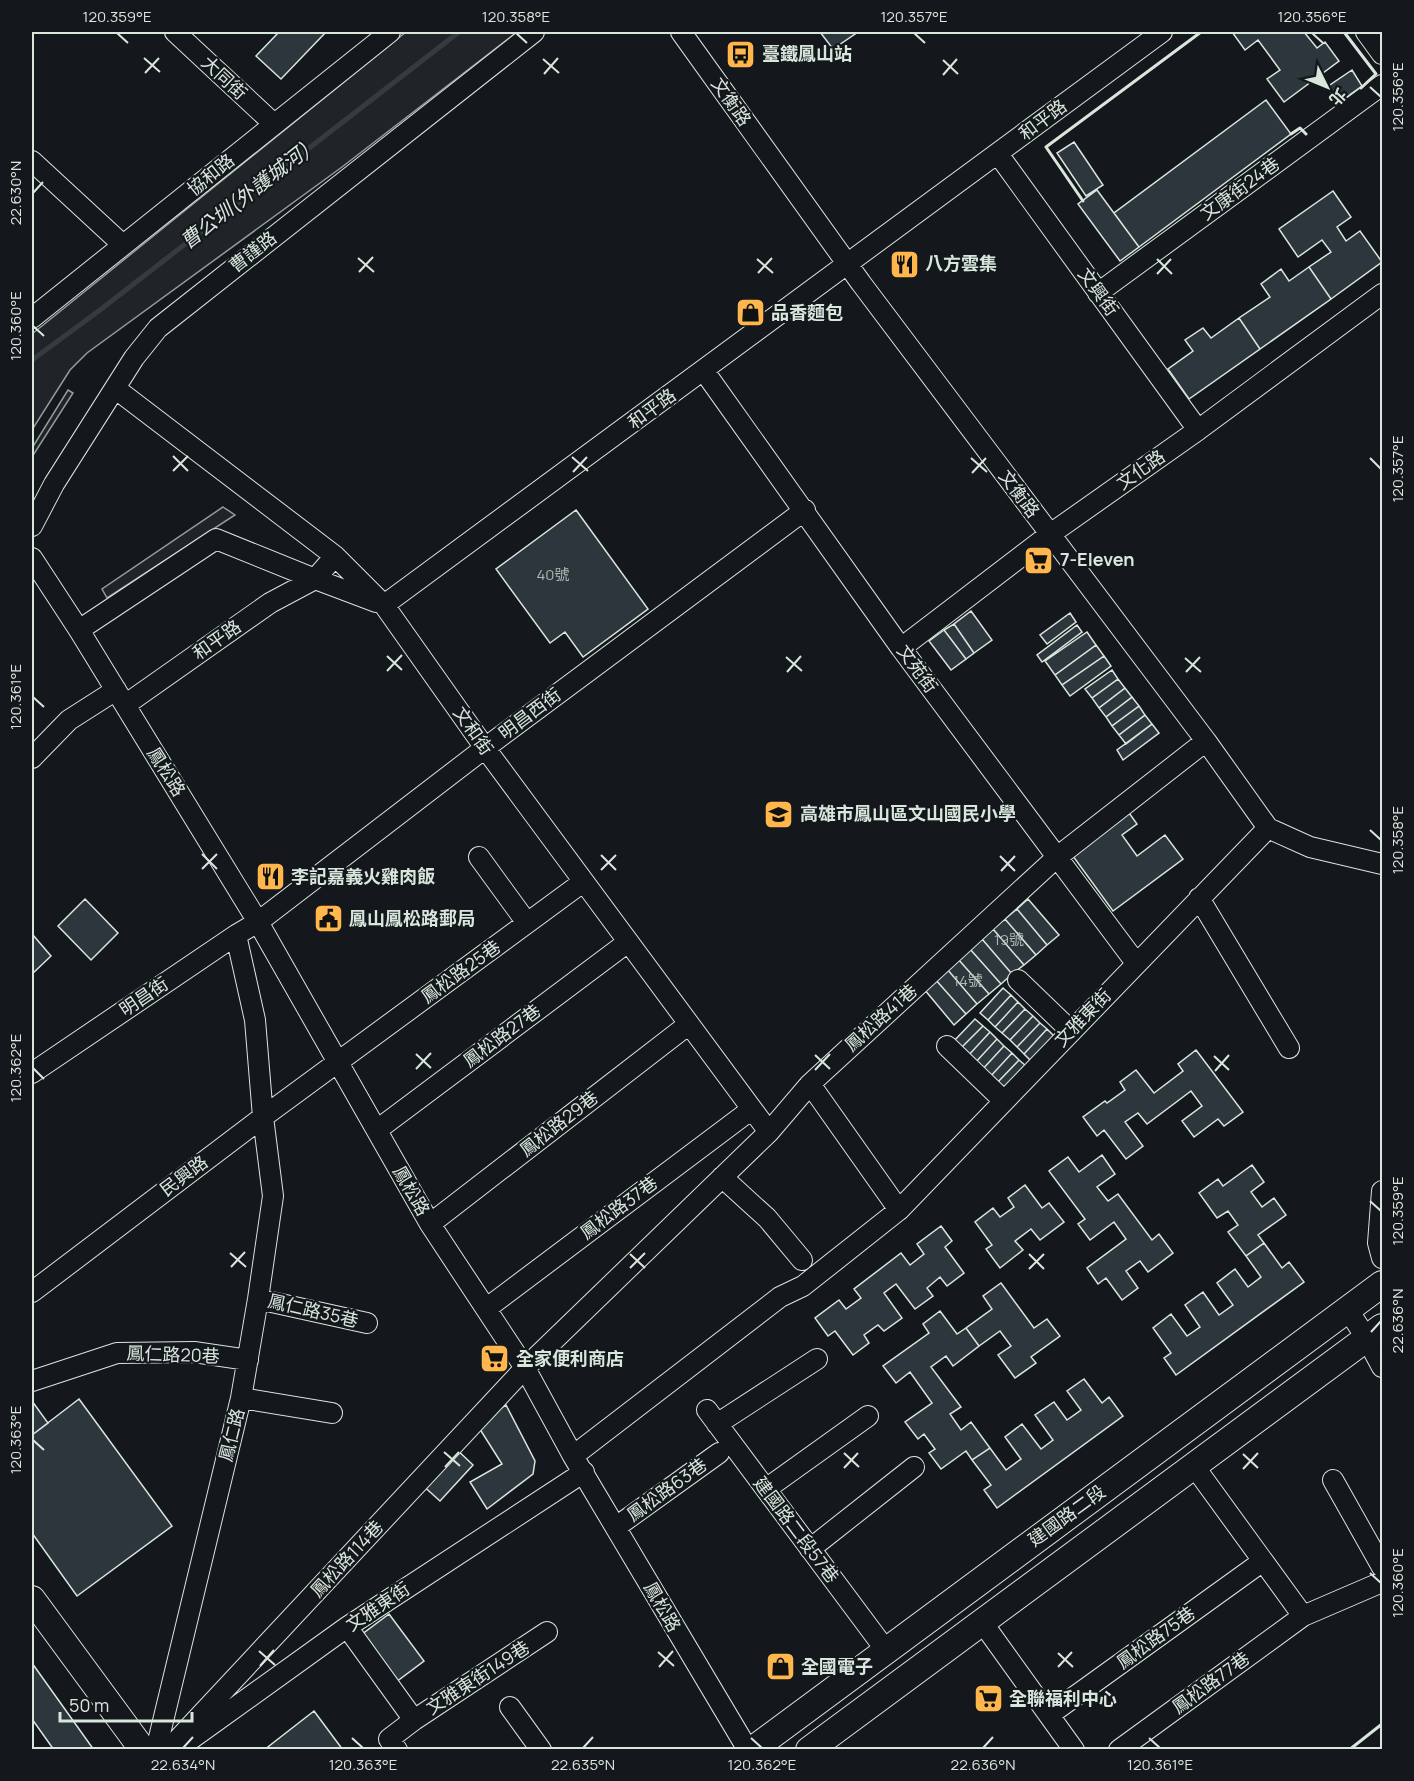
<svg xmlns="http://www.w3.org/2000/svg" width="1414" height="1781" font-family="Manrope,'Noto Sans TC',sans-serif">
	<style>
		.green { fill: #202428; stroke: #939e99; stroke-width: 1.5 }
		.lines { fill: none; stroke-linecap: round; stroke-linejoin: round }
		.stream { stroke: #363b3e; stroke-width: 5 }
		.building { fill: #2c363c; stroke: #d8e6dc; stroke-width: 1.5 }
		.minor-casing { stroke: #d8e6dc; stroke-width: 22 }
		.major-casing { stroke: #d8e6dc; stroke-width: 28 }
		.minor { stroke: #14181c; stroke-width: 20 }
		.major { stroke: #14181c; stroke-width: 26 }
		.wall { stroke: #d8e6dc; stroke-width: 3 }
		.ticks { fill: none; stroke: #d8e6dc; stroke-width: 2 }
		.labels { text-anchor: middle; stroke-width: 4.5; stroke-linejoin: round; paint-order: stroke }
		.number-label { font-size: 15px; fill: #adbab4 }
		.poi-label { font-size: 18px; font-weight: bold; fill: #d8e6dc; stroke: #14181c; text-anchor: start }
		.street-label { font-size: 18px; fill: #d8e6dc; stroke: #14181c }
		.water-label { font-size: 20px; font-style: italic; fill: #d8e6dc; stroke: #14181c }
		.neatline { fill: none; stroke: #d8e6dc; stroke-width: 2 }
		.ticks-label { font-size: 15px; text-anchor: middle; fill: #d8e6dc }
	</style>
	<rect width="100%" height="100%" fill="#14181c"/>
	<path class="green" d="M406,32H517L342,167L87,353L70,370L32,430V334Z
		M68,390L73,393L32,457V448Z
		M223,507L235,515L107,598L102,589Z"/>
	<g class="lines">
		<path class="stream" d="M32,360L100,310L459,32"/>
	</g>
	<path class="building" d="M279,32H326L281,79L256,56Z
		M820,32H858L833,49Z
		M1232,32H1304L1317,48L1325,42L1339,61L1284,102L1267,79L1280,70L1258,40L1245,50Z
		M1352,70L1362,86L1338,103L1327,87Z
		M1266,100L1291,134L1139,247L1114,213Z
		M1074,142L1103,185L1086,196L1057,153Z
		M1097,190L1139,247L1120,261L1078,204Z
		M1333,191L1351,217L1337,227L1346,241L1360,231L1382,262L1331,299L1309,267L1331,252L1322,240L1298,257L1279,229Z
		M1309,267L1331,299L1260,349L1239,318L1270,297L1261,284L1281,269L1289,281Z
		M1239,318L1260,349L1189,399L1168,369L1193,351L1185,340L1203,328L1211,338Z
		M576,510L648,609L583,657L565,632L550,643L496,569Z
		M971,611L992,640L974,653L954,624Z
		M1070,613L1076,622L1047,644L1040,635Z
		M954,624L974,653L966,659L944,630Z
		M1077,625L1082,632L1042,662L1037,655Z
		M944,630L966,659L951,670L929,641Z
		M1087,632L1096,645L1055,675L1045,661Z
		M1096,645L1104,656L1062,685L1055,675Z
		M1104,656L1111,666L1070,696L1062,685Z
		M1112,670L1118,679L1092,698L1085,689Z
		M1118,679L1125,688L1099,708L1092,698Z
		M1125,688L1132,697L1106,717L1099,708Z
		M1132,697L1139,706L1112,726L1106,717Z
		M1139,706L1145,715L1119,735L1112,726Z
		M1145,715L1152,724L1126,744L1119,735Z
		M1152,724L1159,733L1123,760L1117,750Z
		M1127,810L1137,824L1122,835L1137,856L1165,835L1183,859L1113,911L1070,852Z
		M85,899L118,933L91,960L58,926Z
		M1028,899L1059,935L1047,945L1017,909Z
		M1017,909L1047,945L1036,955L1005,919Z
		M1005,919L1036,955L1024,965L993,929Z
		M993,929L1024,965L1012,974L982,939Z
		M33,935L51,956L32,974V936Z
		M982,939L1012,974L1001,984L970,949Z
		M970,949L1001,984L989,994L958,959Z
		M958,959L989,994L977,1004L947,969Z
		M947,969L977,1004L966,1014L935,979Z
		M935,979L966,1014L954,1025L924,989Z
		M1003,988L1011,995L988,1020L980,1013Z
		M1011,995L1018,1002L995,1027L988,1020Z
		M1018,1002L1025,1009L1002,1033L995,1027Z
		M1025,1009L1033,1016L1010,1040L1002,1033Z
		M1033,1016L1040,1023L1017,1047L1010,1040Z
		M975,1019L983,1026L959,1050L952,1043Z
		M1040,1023L1047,1029L1024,1054L1017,1047Z
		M983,1026L990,1032L967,1057L959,1050Z
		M1047,1029L1054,1036L1031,1061L1024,1054Z
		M990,1032L997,1039L974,1064L967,1057Z
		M997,1039L1004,1046L981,1071L974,1064Z
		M1004,1046L1012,1053L989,1078L981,1071Z
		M1196,1050L1243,1112L1224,1126L1218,1119L1194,1137L1182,1121L1202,1106L1191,1091L1147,1124L1138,1113L1125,1122L1143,1146L1126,1159L1104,1130L1097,1136L1083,1117L1105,1101L1107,1103L1125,1090L1120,1082L1136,1070L1154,1093L1183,1071L1178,1064Z
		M1012,1053L1019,1060L996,1084L989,1078Z
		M1019,1060L1026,1066L1003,1091L996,1084Z
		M1102,1155L1115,1174L1097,1187L1108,1201L1118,1194L1152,1240L1159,1234L1173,1253L1148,1272L1140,1261L1126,1271L1138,1288L1122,1300L1106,1278L1098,1284L1087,1268L1126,1239L1114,1222L1090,1240L1078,1224L1085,1219L1049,1171L1068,1157L1079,1172Z
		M1252,1165L1264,1182L1251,1192L1262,1207L1274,1198L1286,1215L1258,1235L1264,1243L1246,1256L1228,1232L1238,1225L1228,1211L1217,1218L1199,1193L1218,1179L1223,1186Z
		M1025,1185L1042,1208L1049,1203L1064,1222L1040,1240L1031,1229L1015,1241L1023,1250L1000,1268L986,1249L992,1245L975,1222L993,1208L1000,1217L1014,1207L1008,1198Z
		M941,1226L952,1241L945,1247L964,1273L947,1286L940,1277L927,1288L933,1296L915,1309L896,1284L884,1293L902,1318L884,1331L878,1325L864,1335L869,1343L853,1355L835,1331L828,1336L815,1318L839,1300L846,1309L861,1298L854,1289L901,1253L910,1265L924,1254L917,1244Z
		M1264,1243L1282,1268L1289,1262L1304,1282L1176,1375L1164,1358L1171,1353L1153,1328L1171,1314L1187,1336L1200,1327L1185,1305L1203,1292L1219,1315L1233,1305L1217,1283L1235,1269L1248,1287L1261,1277L1246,1256Z
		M1001,1283L1034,1328L1047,1319L1060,1336L1031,1357L1036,1363L1015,1378L998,1355L1011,1346L1000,1331L979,1346L966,1328L992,1309L983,1296Z
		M940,1311L957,1334L966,1328L979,1346L953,1366L946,1356L931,1367L961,1407L950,1414L961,1430L971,1422L990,1448L972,1460L966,1451L941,1469L929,1453L935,1449L924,1434L918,1439L905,1422L932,1403L910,1372L896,1383L883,1366L929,1333L923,1324Z
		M1084,1379L1102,1403L1109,1397L1123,1416L997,1508L984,1490L991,1485L972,1460L990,1448L1006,1470L1021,1459L1005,1437L1022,1424L1041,1449L1053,1440L1035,1415L1054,1402L1067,1420L1081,1410L1067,1391Z
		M79,1399L172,1526L77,1596L32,1533V1435Z
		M32,1401L48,1423L32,1435Z
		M506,1405L535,1461L533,1474L487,1509L470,1482L502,1464L476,1423Z
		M453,1446L473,1465L440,1501L420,1483Z
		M389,1614L424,1661L388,1688L353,1641Z
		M32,1663L94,1750H54L32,1719Z
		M314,1711L343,1750H264Z"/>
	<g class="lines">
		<defs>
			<path id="minor" d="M175,32L274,124
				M681,32L861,283L1206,741L1268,828L1310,847L1382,864
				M1366,32L1382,54
				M998,154L1198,430
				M32,161L123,245
				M1098,293L1382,85
				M32,318L390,32
				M704,371L901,648L1136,963
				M116,389L335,556L384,605L485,748L769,1132
				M32,526L54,484L134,358L158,328L534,32
				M32,558L79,630L258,922L430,1224L525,1368L573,1456L748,1750
				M384,605L1162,32
				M79,630L216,539L315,579L335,556
				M901,648L1049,535L1198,430L1382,294
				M125,705L270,603L315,579L376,602
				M32,758L69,720L116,690
				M479,857L527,923
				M1199,898L1289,1048
				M1018,980L1071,1031
				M947,1046L1004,1101
				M32,1073L236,935L258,922L485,748L805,510
				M377,1130L628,942
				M722,1177L767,1218L802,1260
				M1382,1191L1378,1243L1382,1258
				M899,1210L1268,828
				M430,1224L689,1024
				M32,1292L263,1117L583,882
				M258,1299L367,1323
				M487,1308L752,1109
				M1348,1310L1367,1339L1382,1367
				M32,1381L117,1353L194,1352L248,1360
				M241,1398L332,1413
				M707,1410L885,1649
				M717,1424L817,1359
				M573,1456L780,1297L803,1286L899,1210L810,1084
				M1194,1466L1303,1616
				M1333,1480L1382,1567
				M766,1489L868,1416
				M616,1527L719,1453
				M810,1549L914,1467
				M982,1622L1074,1750
				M347,1627L414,1720L547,1632
				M510,1707L541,1750
				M1049,1715L1263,1561
				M187,1742L347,1627L584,1472
				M156,1750L241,1398L258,1299L273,1196L263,1117L255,1020L236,935
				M168,1750L525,1368L769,1132L810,1084L1056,858L1206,741
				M397,1750L389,1739L414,1720
				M1119,1750L1303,1616L1382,1582"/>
			<path id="major" d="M32,1599L143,1750
				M752,1750L1382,1284
				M809,1750L1382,1327"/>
		</defs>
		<use href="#minor" class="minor-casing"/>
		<use href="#major" class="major-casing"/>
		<use href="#minor" class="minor"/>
		<use href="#major" class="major"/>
		<path class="wall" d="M1344,32L1376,74L1361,88
			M1291,134L1300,128L1306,134
			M1083,201L1046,147L1201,32
			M1349,1750L1382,1724"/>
	</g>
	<path class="ticks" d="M117,33L128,43M516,33L527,43M914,33L925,43M1312,33L1323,43M144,58L160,72M543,59L559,73M943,60L958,74M145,73L159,58M544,74L558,58M943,75L957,59M1370,87L1381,97M33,193L43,182M358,258L374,272M757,259L773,273M1157,259L1172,274M359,272L373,257M758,273L772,258M1157,274L1171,259M33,326L44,336M173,456L188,471M572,457L588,471M971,458L987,472M1370,458L1381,469M173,471L188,456M573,472L587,457M972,473L986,458M387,656L402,670M786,657L802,671M1185,658L1201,672M387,671L402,655M787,672L801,656M1186,672L1200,657M33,697L44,707M1370,830L1381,840M202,854L217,869M601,855L616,870M1000,856L1015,871M202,869L217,854M601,870L616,855M1001,871L1015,856M416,1054L431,1068M815,1055L830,1069M1214,1056L1229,1070M33,1068L44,1079M416,1069L431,1053M815,1070L830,1054M1215,1071L1229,1055M1370,1201L1381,1211M230,1253L246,1267M630,1254L645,1268M1029,1254L1044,1269M231,1267L245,1252M630,1268L645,1253M1029,1269L1044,1254M1371,1332L1381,1321M33,1440L44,1450M444,1452L460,1466M844,1453L859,1467M1243,1454L1258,1468M445,1467L459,1452M844,1468L858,1453M1243,1469L1258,1453M1370,1573L1381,1583M259,1651L275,1665M658,1652L674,1666M1058,1653L1073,1667M260,1666L274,1650M659,1667L673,1651M1058,1667L1072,1652M352,1738L363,1748M751,1738L762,1748M1149,1738L1160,1748M183,1748L193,1737M583,1748L593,1737M983,1748L993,1737"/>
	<defs>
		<symbol id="bus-square" viewBox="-11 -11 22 22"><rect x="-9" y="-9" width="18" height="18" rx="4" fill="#ffb74d" stroke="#14181c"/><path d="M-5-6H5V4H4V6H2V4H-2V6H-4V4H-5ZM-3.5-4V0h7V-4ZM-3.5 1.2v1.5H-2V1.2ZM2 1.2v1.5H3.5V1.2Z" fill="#111"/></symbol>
		<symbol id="restaurant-square" viewBox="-11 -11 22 22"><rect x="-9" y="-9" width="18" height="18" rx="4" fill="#ffb74d" stroke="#14181c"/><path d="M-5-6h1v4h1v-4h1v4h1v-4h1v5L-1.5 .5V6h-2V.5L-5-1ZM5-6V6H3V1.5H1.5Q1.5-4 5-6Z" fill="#111"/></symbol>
		<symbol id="shop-square" viewBox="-11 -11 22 22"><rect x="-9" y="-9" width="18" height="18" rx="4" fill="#ffb74d" stroke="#14181c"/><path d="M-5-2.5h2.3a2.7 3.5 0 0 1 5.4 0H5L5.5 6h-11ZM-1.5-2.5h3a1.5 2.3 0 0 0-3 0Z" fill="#111"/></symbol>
		<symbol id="supermarket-square" viewBox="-11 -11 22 22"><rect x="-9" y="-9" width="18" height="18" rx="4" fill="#ffb74d" stroke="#14181c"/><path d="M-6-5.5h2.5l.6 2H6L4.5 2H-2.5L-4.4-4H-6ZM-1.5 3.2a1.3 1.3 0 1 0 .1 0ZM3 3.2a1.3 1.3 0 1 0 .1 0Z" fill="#111"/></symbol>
		<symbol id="school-square" viewBox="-11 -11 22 22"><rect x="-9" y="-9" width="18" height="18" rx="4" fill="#ffb74d" stroke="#14181c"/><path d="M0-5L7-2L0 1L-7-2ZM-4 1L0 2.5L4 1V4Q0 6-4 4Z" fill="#111"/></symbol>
		<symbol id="civic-square" viewBox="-11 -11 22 22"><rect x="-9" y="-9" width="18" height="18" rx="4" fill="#ffb74d" stroke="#14181c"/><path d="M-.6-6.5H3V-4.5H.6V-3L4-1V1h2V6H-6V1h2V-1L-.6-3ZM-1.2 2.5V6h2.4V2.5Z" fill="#111"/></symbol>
	</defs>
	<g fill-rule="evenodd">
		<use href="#bus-square" x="724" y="38" width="33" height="33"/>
		<use href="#restaurant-square" x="888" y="248" width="33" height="33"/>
		<use href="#shop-square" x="734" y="296" width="33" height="33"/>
		<use href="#supermarket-square" x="1022" y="544" width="33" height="33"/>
		<use href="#school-square" x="762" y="798" width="33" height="33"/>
		<use href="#restaurant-square" x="254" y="860" width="33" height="33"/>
		<use href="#civic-square" x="312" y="902" width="33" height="33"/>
		<use href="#supermarket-square" x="478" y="1342" width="33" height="33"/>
		<use href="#shop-square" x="764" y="1650" width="33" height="33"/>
		<use href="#supermarket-square" x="972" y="1682" width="33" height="33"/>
	</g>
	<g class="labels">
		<g class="number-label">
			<text x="553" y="580">40號</text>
			<text x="1009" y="945">19號</text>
			<text x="968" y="986">14號</text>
		</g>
		<g class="poi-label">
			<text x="762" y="60">臺鐵鳳山站</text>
			<text x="925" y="270">八方雲集</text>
			<text x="771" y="319">品香麵包</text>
			<text x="1060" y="566">7-Eleven</text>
			<text x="800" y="820">高雄市鳳山區文山國民小學</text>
			<text x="291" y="883">李記嘉義火雞肉飯</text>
			<text x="349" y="925">鳳山鳳松路郵局</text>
			<text x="516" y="1365">全家便利商店</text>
			<text x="801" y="1673">全國電子</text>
			<text x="1009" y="1705">全聯福利中心</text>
		</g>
		<g class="street-label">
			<text transform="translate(224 78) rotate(43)" y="6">大同街</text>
			<text transform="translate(731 102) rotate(55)" y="6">文衡路</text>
			<text transform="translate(1043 120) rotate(-37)" y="6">和平路</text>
			<text transform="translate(211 175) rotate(-39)" y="6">協和路</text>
			<text transform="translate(1240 189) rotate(-36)" y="6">文康街24巷</text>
			<text transform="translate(253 252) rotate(-38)" y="6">曹謹路</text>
			<text transform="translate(1098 292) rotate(54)" y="6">文興街</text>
			<text transform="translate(652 409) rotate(-36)" y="6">和平路</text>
			<text transform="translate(1141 470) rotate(-35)" y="6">文化路</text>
			<text transform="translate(1019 494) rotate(53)" y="6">文衡路</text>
			<text transform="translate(217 640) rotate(-35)" y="6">和平路</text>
			<text transform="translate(917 669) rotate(54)" y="6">文苑街</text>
			<text transform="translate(530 714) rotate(-37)" y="6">明昌西街</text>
			<text transform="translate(473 731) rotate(55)" y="6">文和街</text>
			<text transform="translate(166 772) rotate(58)" y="6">鳳松路</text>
			<text transform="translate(461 972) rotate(-36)" y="6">鳳松路25巷</text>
			<text transform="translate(144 997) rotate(-34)" y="6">明昌街</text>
			<text transform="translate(881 1018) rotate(-42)" y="6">鳳松路41巷</text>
			<text transform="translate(1083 1018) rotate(-46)" y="6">文雅東街</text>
			<text transform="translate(502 1036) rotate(-37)" y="6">鳳松路27巷</text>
			<text transform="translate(559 1124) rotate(-38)" y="6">鳳松路29巷</text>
			<text transform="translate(184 1176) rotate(-37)" y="6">民興路</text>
			<text transform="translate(411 1191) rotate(60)" y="6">鳳松路</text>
			<text transform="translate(619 1208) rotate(-37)" y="6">鳳松路37巷</text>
			<text transform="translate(313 1311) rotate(13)" y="6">鳳仁路35巷</text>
			<text transform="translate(173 1355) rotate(2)" y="6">鳳仁路20巷</text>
			<text transform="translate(232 1435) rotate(-76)" y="6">鳳仁路</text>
			<text transform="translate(667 1490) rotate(-36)" y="6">鳳松路63巷</text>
			<text transform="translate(1067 1516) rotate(-36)" y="6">建國路二段</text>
			<text transform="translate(796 1530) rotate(53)" y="6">建國路二段57巷</text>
			<text transform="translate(347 1559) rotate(-47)" y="6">鳳松路114巷</text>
			<text transform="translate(378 1607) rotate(-34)" y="6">文雅東街</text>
			<text transform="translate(662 1607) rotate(60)" y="6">鳳松路</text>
			<text transform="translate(1156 1638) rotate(-36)" y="6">鳳松路75巷</text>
			<text transform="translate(478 1678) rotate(-33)" y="6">文雅東街149巷</text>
			<text transform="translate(1211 1683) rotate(-36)" y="6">鳳松路77巷</text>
		</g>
		<g class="water-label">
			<text transform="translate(245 196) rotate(-38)" y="7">曹公圳(外護城河)</text>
		</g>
	</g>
	<rect width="1414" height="1781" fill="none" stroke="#14181c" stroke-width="66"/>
	<g transform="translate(1327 87) rotate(133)" stroke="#14181c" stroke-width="4.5" paint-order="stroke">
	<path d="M0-4.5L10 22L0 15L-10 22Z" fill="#d8e6dc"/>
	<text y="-9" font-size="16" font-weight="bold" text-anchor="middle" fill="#d8e6dc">北</text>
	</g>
	<path d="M60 1712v9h132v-9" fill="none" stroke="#d8e6dc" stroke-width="3"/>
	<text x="69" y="1712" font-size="18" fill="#d8e6dc" stroke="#14181c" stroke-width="4.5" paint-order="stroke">50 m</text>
	<rect x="33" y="33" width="1348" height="1715" class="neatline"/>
	<g class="ticks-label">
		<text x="117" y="22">120.359°E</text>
		<text x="516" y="22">120.358°E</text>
		<text x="914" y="22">120.357°E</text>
		<text x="1312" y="22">120.356°E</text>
		<text transform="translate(1398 97) rotate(-90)" y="5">120.356°E</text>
		<text transform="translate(16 193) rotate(-90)" y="5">22.630°N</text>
		<text transform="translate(16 326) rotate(-90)" y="5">120.360°E</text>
		<text transform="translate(1398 469) rotate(-90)" y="5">120.357°E</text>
		<text transform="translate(16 697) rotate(-90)" y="5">120.361°E</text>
		<text transform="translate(1398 840) rotate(-90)" y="5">120.358°E</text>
		<text transform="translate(16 1068) rotate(-90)" y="5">120.362°E</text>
		<text transform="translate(1398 1211) rotate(-90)" y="5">120.359°E</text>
		<text transform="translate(1398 1321) rotate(-90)" y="5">22.636°N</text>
		<text transform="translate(16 1440) rotate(-90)" y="5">120.363°E</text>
		<text transform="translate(1398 1583) rotate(-90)" y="5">120.360°E</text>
		<text x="183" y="1770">22.634°N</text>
		<text x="363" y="1770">120.363°E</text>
		<text x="583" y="1770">22.635°N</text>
		<text x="762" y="1770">120.362°E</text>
		<text x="983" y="1770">22.636°N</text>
		<text x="1160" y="1770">120.361°E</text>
	</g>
</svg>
